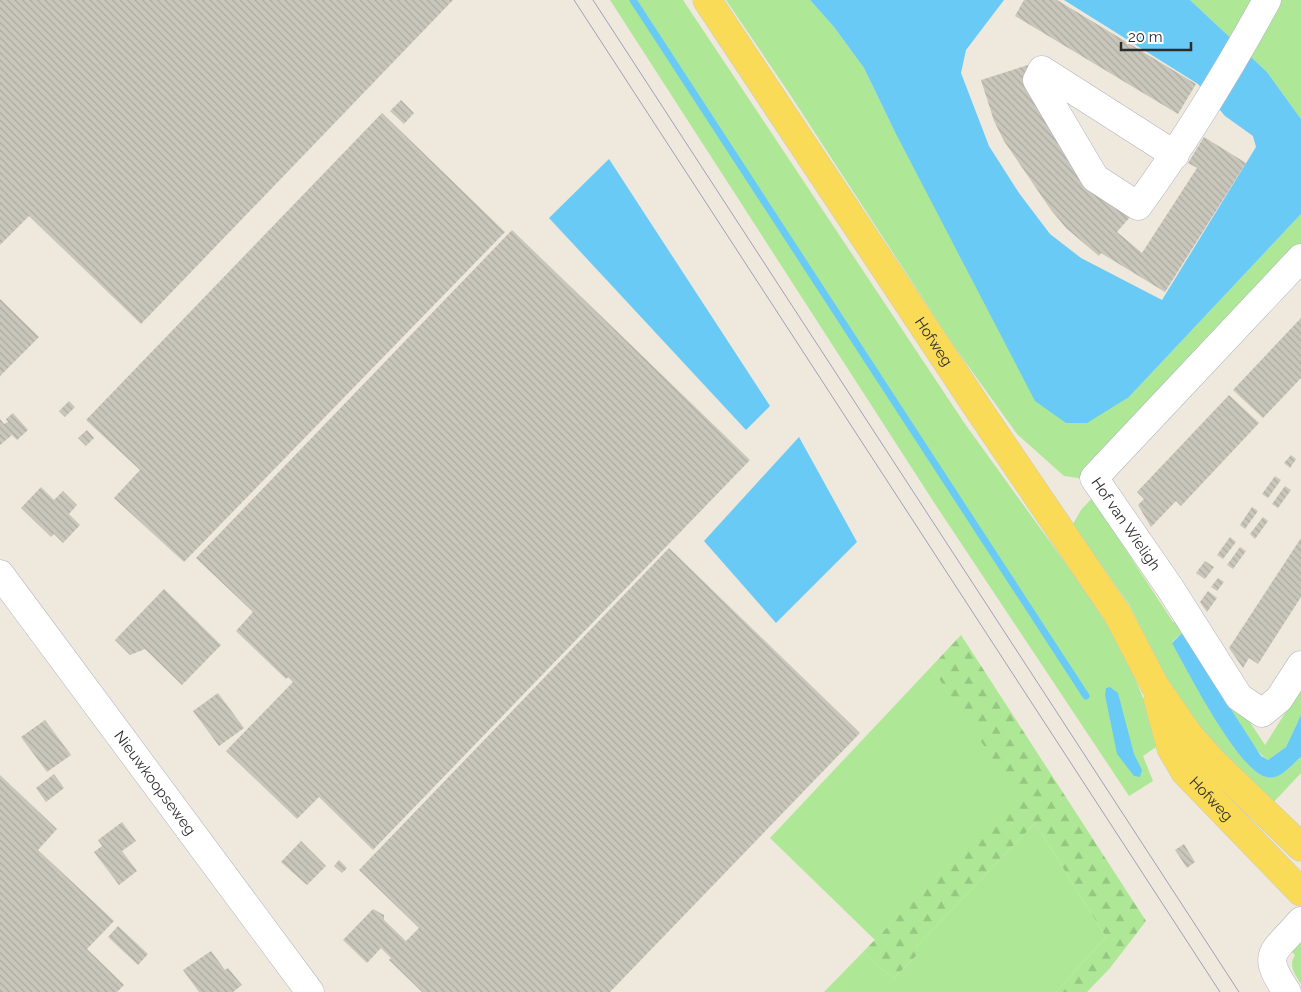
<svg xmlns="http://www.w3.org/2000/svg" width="1301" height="992" font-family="Raleway,sans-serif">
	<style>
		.grass { fill: #aee896 }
		.forest { fill: url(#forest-firs) }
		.water { fill: #6acaf6 }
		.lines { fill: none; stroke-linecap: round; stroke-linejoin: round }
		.stream { stroke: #6acaf6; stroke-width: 7 }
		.building { fill: url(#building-back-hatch) }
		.minor-casing { stroke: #b1b3c0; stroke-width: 29 }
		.major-casing { stroke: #c8c8c8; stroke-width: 29 }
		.minor { stroke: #fff; stroke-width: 28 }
		.major { stroke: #f9db57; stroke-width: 28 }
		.tram { stroke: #9fa1b7; stroke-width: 1 }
		.labels { text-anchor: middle; stroke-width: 4; stroke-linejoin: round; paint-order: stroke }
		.street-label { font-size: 15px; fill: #2c2c2c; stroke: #fff }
	</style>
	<defs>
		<pattern id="forest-firs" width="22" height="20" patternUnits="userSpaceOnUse" patternTransform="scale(1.25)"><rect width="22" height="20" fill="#aee896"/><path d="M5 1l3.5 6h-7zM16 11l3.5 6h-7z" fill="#96c781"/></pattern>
		<pattern id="building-back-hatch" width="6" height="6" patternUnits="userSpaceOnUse" patternTransform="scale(1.25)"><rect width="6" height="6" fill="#c9c6bb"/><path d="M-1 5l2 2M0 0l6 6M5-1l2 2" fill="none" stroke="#adaaa1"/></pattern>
	</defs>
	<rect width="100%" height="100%" fill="#eee8dd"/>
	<path class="grass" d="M610,0H683L965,424L1087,593L1123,650L1162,743L1143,756L1153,781L1129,796L935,504Z
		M726,0H810L834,27L864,68L894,130L1129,397L1301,214V249L1085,479L1064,476L1017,434L953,345L789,93Z
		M1190,0H1301V119L1267,72Z
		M1092,498L1173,622L1183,621L1265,745L1301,688V715L1286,747L1268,760C1249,750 1197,656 1182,633L1172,642C1187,670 1238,769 1266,777C1278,781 1292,765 1301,757V773L1268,808L1176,699L1130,606L1073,524L1081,510Z
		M931,667L1018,795L875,940L770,838Z
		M1035,823L1106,937L1056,992H824L863,952L893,979L918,954L916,947Z
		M1301,938V984C1295,974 1288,966 1295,955L1290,950Z"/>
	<path class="forest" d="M961,635L1146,921L1110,968L1087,992H1056L1106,937L1035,823L916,947L919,953L893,979L863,952L1017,795L931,667Z"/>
	<path class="water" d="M810,0H1004L966,50L961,73L989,146L1019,193L1050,234L1081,258L1162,300L1256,147L1253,136L1225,116L1198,84L1064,0H1190L1267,72L1301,119V214L1129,397L1087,423H1066L1035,401L894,130L864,68L834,27Z
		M609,159L770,406L746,430L549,218Z
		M799,437L857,542L776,623L704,541Z
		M1182,633L1261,756L1268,760L1286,747L1301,715V757C1291,765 1280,781 1266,777C1238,770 1187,670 1172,643Z
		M1110,687L1118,693L1134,754L1142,770L1140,777L1134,776L1117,754L1105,695L1106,688Z"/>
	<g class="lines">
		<path class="stream" d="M633,0L1086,696"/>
	</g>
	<path class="building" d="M0,0H453L141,324L29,216L0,245Z
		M1024,0H1057L1196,84L1178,114L1015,16Z
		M1028,65L1041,107L1096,189L1130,217L1117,232L1142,253L1197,168L1188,163L1204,137L1246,163L1165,292L1101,253L1099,256L1066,228L1051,210L1004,141L994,121L981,80Z
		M401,100L414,113L404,124L390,111Z
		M382,113L505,232L184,562L114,498L140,470L86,420Z
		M512,230L750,460L373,850L319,797L297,819L226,751L293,682L288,677L286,679L236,631L253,612L196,558Z
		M0,299L39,337L0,376Z
		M1301,318V378L1263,418L1233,390Z
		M1229,395L1259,423L1181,506L1176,501L1151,527L1138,505L1144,499L1137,492Z
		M69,401L75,407L65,417L59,411Z
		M13,413L28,430L17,440L12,435L0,445V419L4,424L8,422L6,419Z
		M87,430L94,438L86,446L78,438Z
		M1291,455L1296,459L1290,468L1284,463Z
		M1275,476L1281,480L1268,498L1262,494Z
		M1285,486L1291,490L1278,508L1272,504Z
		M41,487L54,500L63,491L77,505L69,514L80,525L63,543L54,534L51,537L21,508Z
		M1252,507L1258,511L1245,529L1240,525Z
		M1263,517L1268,521L1255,539L1250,534Z
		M1230,537L1236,542L1223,559L1217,555Z
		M1301,538V597L1258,664L1249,658L1243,668L1229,648Z
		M1240,547L1246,551L1233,569L1227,565Z
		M669,548L860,733L610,992H422L389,960L391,958L381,948L367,963L343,940L373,909L384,915V920L406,941L419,928L359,870Z
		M1205,561L1214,567L1205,579L1196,573Z
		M1218,578L1224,582L1217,591L1211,587Z
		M164,589L221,645L182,685L145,649L130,655L115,640Z
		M1208,591L1217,598L1207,612L1200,602Z
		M218,693L244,728L219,746L193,711Z
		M45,720L71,755L47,772L21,737Z
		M54,774L64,788L46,802L36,788Z
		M0,775L57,829L38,850L114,921L87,949L124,985L117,992H0Z
		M122,822L136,841L122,851L137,871L119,885L94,852L102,846L98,840Z
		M301,841L326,866L307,885L281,862Z
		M1184,844L1195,862L1187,868L1175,850Z
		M339,860L347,868L342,873L334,866Z
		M118,926L148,954L138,965L108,937Z
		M211,951L225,970L228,968L242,985L233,992H199L183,970Z"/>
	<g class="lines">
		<defs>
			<g id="minor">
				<path d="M1175,155L1042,70L1037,80L1095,178L1138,206C1186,140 1228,71 1267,0"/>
				<path id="s1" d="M1301,258L1094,478L1170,588L1239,697L1262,713L1279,699L1301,665"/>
				<path id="s2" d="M0,574L310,992"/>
				<path d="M1287,992C1260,952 1273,954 1301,921"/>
			</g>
			<g id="major">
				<path id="s3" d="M707,0L977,407L1118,615L1155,686L1189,735L1213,762L1301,847"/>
				<path id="s4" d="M1158,700L1171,748L1185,772L1301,892"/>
			</g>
		</defs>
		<use href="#minor" class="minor-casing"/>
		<use href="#major" class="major-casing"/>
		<use href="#minor" class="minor"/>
		<use href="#major" class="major"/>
		<path class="tram" d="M574,0L1220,992
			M593,0L1239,992"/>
	</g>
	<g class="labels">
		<g class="street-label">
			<text dy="5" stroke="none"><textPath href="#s3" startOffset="410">Hofweg</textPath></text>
			<text dy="5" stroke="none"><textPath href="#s1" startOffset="358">Hof van Wieligh</textPath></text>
			<text dy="5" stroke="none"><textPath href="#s2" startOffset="260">Nieuwkoopseweg</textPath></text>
			<text dy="5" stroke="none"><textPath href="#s4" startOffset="115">Hofweg</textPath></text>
		</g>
	</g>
	<path d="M1121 42v8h70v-8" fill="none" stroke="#2c2c2c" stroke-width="2.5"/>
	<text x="1128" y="42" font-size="15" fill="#2c2c2c" stroke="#ffffff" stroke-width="4" paint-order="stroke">20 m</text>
</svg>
